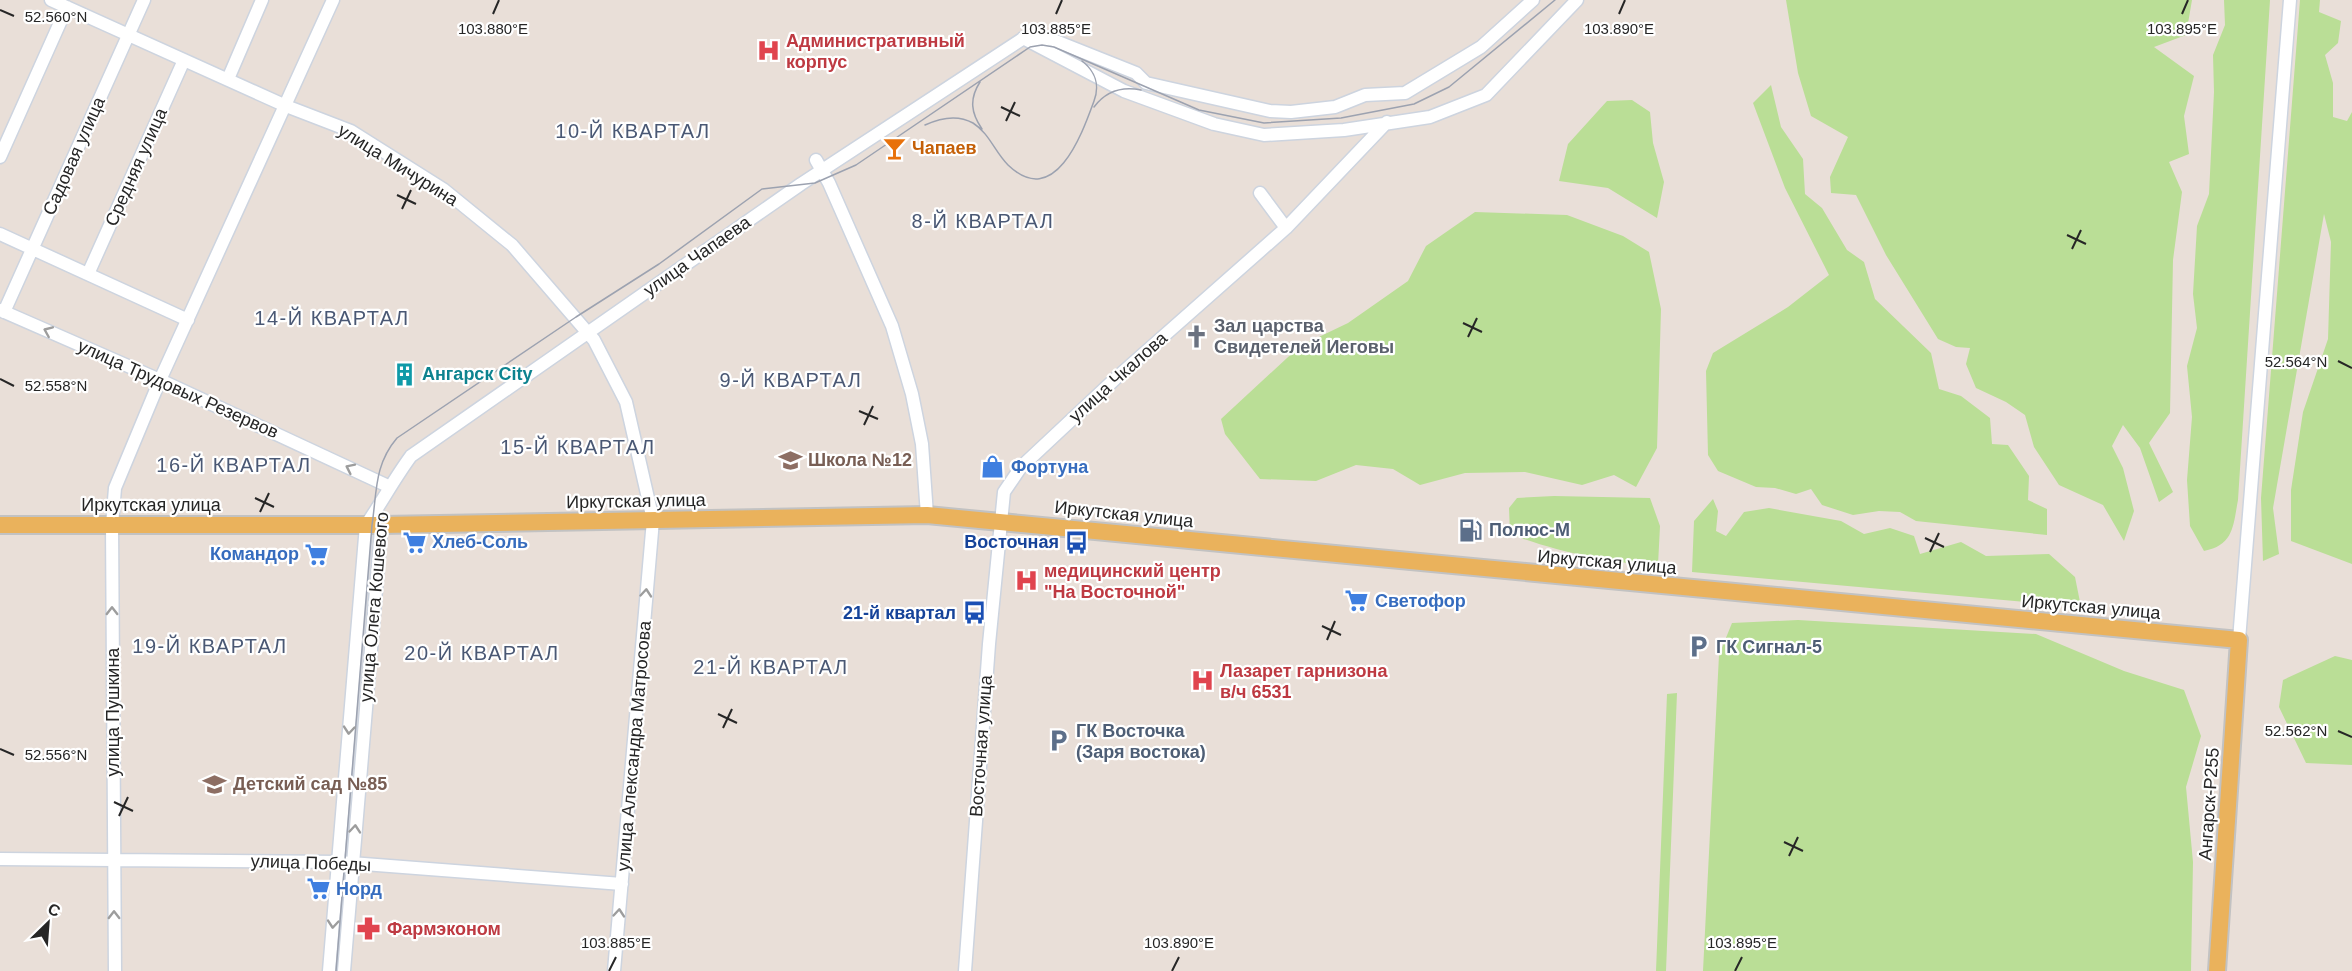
<svg xmlns="http://www.w3.org/2000/svg" width="2352" height="971" font-family="Arial,sans-serif">
	<style>
		.green { fill: #bade96 }
		.lines { fill: none; stroke-linecap: round; stroke-linejoin: round }
		.minor-casing { stroke: #cdd4df; stroke-width: 15 }
		.major-casing { stroke: #c2c2c2; stroke-width: 20 }
		.minor { stroke: #fff; stroke-width: 12 }
		.major { stroke: #eab25c; stroke-width: 16 }
		.tram { stroke: #9ca2b0; stroke-width: 1.5 }
		.oneway { stroke: #9d9d9d }
		.ticks { fill: none; stroke: #262626; stroke-width: 2 }
		.labels { text-anchor: middle; stroke-width: 4.5; stroke-linejoin: round; paint-order: stroke }
		.health-label { font-size: 18px; font-weight: bold; fill: #be3a42; stroke: #fff; text-anchor: start }
		.food-label { font-size: 18px; font-weight: bold; fill: #c56008; stroke: #fff; text-anchor: start }
		.street-label { font-size: 18px; fill: #262626; stroke: #fff }
		.worship-label { font-size: 18px; font-weight: bold; fill: #5b616d; stroke: #fff; text-anchor: start }
		.culture-label { font-size: 18px; font-weight: bold; fill: #0d838f; stroke: #fff; text-anchor: start }
		.education-label { font-size: 18px; font-weight: bold; fill: #785e54; stroke: #fff; text-anchor: start }
		.shop-label { font-size: 18px; font-weight: bold; fill: #366cbe; stroke: #fff; text-anchor: start }
		.service-label { font-size: 18px; font-weight: bold; fill: #4e5e75; stroke: #fff; text-anchor: start }
		.transit-label { font-size: 18px; font-weight: bold; fill: #164399; stroke: #fff; text-anchor: end }
		.neighbourhood-label { font-size: 20px; letter-spacing: 1.5px; fill: #4a5874; stroke: #fff }
		.ticks-label { font-size: 15px; text-anchor: middle; fill: #262626; stroke: #fff; stroke-width: 4.5; stroke-linejoin: round; paint-order: stroke }
	</style>
	<rect width="100%" height="100%" fill="#e9dfd8"/>
	<path class="green" d="M1786,0H2192L2186,35L2154,47L2194,76L2184,116L2189,154L2169,162L2182,192L2173,260L2170,413L2149,443L2173,492L2159,502L2140,448L2123,425L2112,446L2123,468L2134,511L2124,541L2103,505L2059,485L2034,447L2025,415L2006,402L1976,388L1966,364L1970,348L1956,347L1938,339L1886,255L1856,195L1831,193L1830,177L1848,137L1811,116L1798,73Z
		M2224,0H2270L2238,500C2233,526 2234,545 2204,551L2190,526L2187,480L2192,417L2187,366L2197,328L2193,294L2197,226L2209,194L2214,92L2213,55L2225,25Z
		M2300,0H2320L2319,12L2341,21L2338,43L2325,55L2333,83V117L2347,121L2352,112V564L2291,541V490L2303,412L2328,339L2331,242L2324,214L2273,508L2279,554L2263,561L2261,498Z
		M1771,85L1781,127L1803,159L1805,194L1822,208L1847,250L1864,262L1875,299L1931,353L1939,389L1961,396L1990,418L1992,444L2008,445L2029,476L2028,500L2047,509V535L1916,521L1900,512L1879,511L1853,515L1822,505L1811,489L1796,494L1775,488L1756,487L1718,471L1708,455L1706,371L1713,353L1788,307L1829,275L1785,188L1753,103Z
		M1632,100L1650,112L1653,143L1664,182L1657,218L1608,188L1559,181L1568,144L1607,101Z
		M1475,212L1567,215L1623,236L1649,252L1661,309L1657,448L1636,487L1614,475L1582,485L1525,472L1465,473L1420,485L1393,469L1356,465L1316,481L1260,479L1225,434L1221,419L1300,346L1348,323L1408,281L1426,246Z
		M1554,496L1650,498L1660,526L1658,565C1613,565 1552,550 1510,534L1509,508L1517,498Z
		M1713,499L1718,511L1716,531L1726,536L1744,512L1769,508L1841,521L1864,534L1890,528L1914,536L1920,554L1961,542L1986,556L2049,554L2075,577L2081,607L1692,572L1694,521Z
		M1798,620L2036,634L2124,671L2184,690L2201,736L2186,787L2193,862L2191,971H1703L1719,655L1732,623Z
		M2335,656L2352,660V765L2306,763L2279,707L2283,680Z
		M1677,693L1666,971H1656L1667,694Z"/>
	<g class="lines">
		<defs>
			<path id="minor" d="M51,0L286,106L351,131L443,189L512,245L594,340L626,402L653,520L614,971
				M1023,38L1124,91L1214,124L1264,135L1344,130L1430,117L1486,95L1577,0
				M228,79L262,0
				M0,157L67,7
				M816,160L829,183L892,326L912,394L922,444L927,515
				M1260,193L1286,228
				M0,234L188,320
				M88,274L184,60
				M0,310L160,380L388,486
				M4,312L144,0
				M2239,640L2290,0
				M0,859L338,862L622,884
				M115,971L112,525L115,488L160,380L333,0
				M329,971L366,525C382,502 394,479 411,456L801,184L1033,32L1136,73L1146,83L1270,111L1291,112L1335,107L1365,95L1405,93L1481,47L1533,0
				M344,971L382,518
				M965,971L989,644L1004,492L1021,467L1115,379L1286,228L1387,122"/>
			<path id="major" d="M0,525H382L927,515L2239,640L2217,971"/>
		</defs>
		<use href="#minor" class="minor-casing"/>
		<use href="#major" class="major-casing"/>
		<use href="#minor" class="minor"/>
		<use href="#major" class="major"/>
		<path class="tram" d="M980,82C969,99 971,113 982,129
			M1094,107C1106,91 1121,86 1141,90
			M925,125C940,118 957,114 973,123C989,133 995,152 1008,165C1055,210 1082,134 1094,101C1100,85 1095,71 1082,61
			M336,971L372,525C377,492 374,465 397,438L576,317L659,264L762,189L815,183L856,165L1030,47L1042,45L1054,47L1199,110L1264,123L1341,118L1414,104L1449,87L1555,0"/>
	</g>
	<defs><path id="oneway-chevron" d="M-2-3.5L2.5 0L-2 3.5" fill="none" stroke-width="1.6" stroke-linecap="round" stroke-linejoin="round" transform="scale(1.5)"/></defs>
	<g class="oneway">
		<use href="#oneway-chevron" transform="translate(48 331) rotate(-157)"/>
		<use href="#oneway-chevron" transform="translate(350 468) rotate(-154)"/>
		<use href="#oneway-chevron" transform="translate(646 593) rotate(-85)"/>
		<use href="#oneway-chevron" transform="translate(112 611) rotate(-90)"/>
		<use href="#oneway-chevron" transform="translate(349 730) rotate(95)"/>
		<use href="#oneway-chevron" transform="translate(355 829) rotate(-85)"/>
		<use href="#oneway-chevron" transform="translate(619 913) rotate(-85)"/>
		<use href="#oneway-chevron" transform="translate(114 915) rotate(-90)"/>
		<use href="#oneway-chevron" transform="translate(333 924) rotate(95)"/>
	</g>
	<path class="ticks" d="M0,10L14,16M493,14L499,0M1056,14L1062,0M1619,14L1625,0M2182,14L2188,0M1001,107L1020,116M1006,121L1015,102M397,195L416,204M402,209L411,190M2067,235L2086,244M2072,249L2081,230M1463,323L1482,332M1468,337L1477,318M2338,361L2352,368M0,379L14,386M859,411L878,419M864,425L873,406M255,498L274,507M260,512L269,493M1925,538L1944,547M1930,552L1939,533M1322,626L1341,635M1327,640L1335,621M718,714L737,723M723,728L732,709M2338,731L2352,737M0,749L14,755M114,802L133,811M119,816L128,797M1784,842L1803,851M1789,856L1798,837M609,971L616,957M1172,971L1179,957M1735,971L1742,957"/>
	<defs>
		<symbol id="hospital-bare" viewBox="-9 -9 18 18"><path d="M-5-5h3v3.5h4V-5h3V5h-3V1.5h-4V5h-3Z" fill="#e0444e" stroke="#fff" stroke-width="2.5" paint-order="stroke"/></symbol>
		<symbol id="bar-bare" viewBox="-9 -9 18 18"><path d="M-6-5H6L.8 .8V4.5H3.5V6h-7V4.5H-.8V.8Z" fill="#e8710a" stroke="#fff" stroke-width="2.5" paint-order="stroke"/></symbol>
		<symbol id="church-bare" viewBox="-9 -9 18 18"><path d="M-1.2-6h2.4v3.5h3.3v2.4h-3.3V6h-2.4V-.1h-3.3v-2.4h3.3Z" fill="#6b7280" stroke="#fff" stroke-width="2.5" paint-order="stroke"/></symbol>
		<symbol id="building-bare" viewBox="-9 -9 18 18"><path d="M-4-6H4V6H1V3H-1V6H-4ZM-2.5-4.3h1.7v1.8h-1.7ZM.8-4.3h1.7v1.8H.8ZM-2.5-1h1.7V.8h-1.7ZM.8-1h1.7V.8H.8Z" fill="#0f9aa8" stroke="#fff" stroke-width="2.5" paint-order="stroke"/></symbol>
		<symbol id="school-bare" viewBox="-9 -9 18 18"><path d="M0-5L7-2L0 1L-7-2ZM-4 1L0 2.5L4 1V4Q0 6-4 4Z" fill="#8d6e63" stroke="#fff" stroke-width="2.5" paint-order="stroke"/></symbol>
		<symbol id="shop-bare" viewBox="-9 -9 18 18"><path d="M-5-2.5h2.3a2.7 3.5 0 0 1 5.4 0H5L5.5 6h-11ZM-1.5-2.5h3a1.5 2.3 0 0 0-3 0Z" fill="#3f7fe0" stroke="#fff" stroke-width="2.5" paint-order="stroke"/></symbol>
		<symbol id="fuel-bare" viewBox="-9 -9 18 18"><path d="M-5.5-6h7V0h2V4h1.3V-2.5L3-4.5l.8-.8L6-3V5H2.5V1h-1V6h-7ZM-4.2-4.7v3.2H.2V-4.7Z" fill="#5c6f8a" stroke="#fff" stroke-width="2.5" paint-order="stroke"/></symbol>
		<symbol id="supermarket-bare" viewBox="-9 -9 18 18"><path d="M-6-5.5h2.5l.6 2H6L4.5 2H-2.5L-4.4-4H-6ZM-1.5 3.2a1.3 1.3 0 1 0 .1 0ZM3 3.2a1.3 1.3 0 1 0 .1 0Z" fill="#3f7fe0" stroke="#fff" stroke-width="2.5" paint-order="stroke"/></symbol>
		<symbol id="bus-bare" viewBox="-9 -9 18 18"><path d="M-5-6H5V4H4V6H2V4H-2V6H-4V4H-5ZM-3.5-4V0h7V-4ZM-3.5 1.2v1.5H-2V1.2ZM2 1.2v1.5H3.5V1.2Z" fill="#1a4fb4" stroke="#fff" stroke-width="2.5" paint-order="stroke"/></symbol>
		<symbol id="parking-bare" viewBox="-9 -9 18 18"><path d="M-3.5-5.5H1a3.5 3.5 0 0 1 0 7H-1V5.5H-3.5ZM-1-3.4V-.6H.8a1.4 1.4 0 0 0 0-2.8Z" fill="#5c6f8a" stroke="#fff" stroke-width="2.5" paint-order="stroke"/></symbol>
		<symbol id="pharmacy-bare" viewBox="-9 -9 18 18"><path d="M-2-6h4v4h4v4h-4v4h-4v-4h-4v-4h4Z" fill="#e0444e" stroke="#fff" stroke-width="2.5" paint-order="stroke"/></symbol>
	</defs>
	<g fill-rule="evenodd">
		<use href="#hospital-bare" x="752" y="34" width="33" height="33"/>
		<use href="#bar-bare" x="878" y="132" width="33" height="33"/>
		<use href="#church-bare" x="1180" y="320" width="33" height="33"/>
		<use href="#building-bare" x="388" y="358" width="33" height="33"/>
		<use href="#school-bare" x="774" y="444" width="33" height="33"/>
		<use href="#shop-bare" x="976" y="450" width="33" height="33"/>
		<use href="#fuel-bare" x="1454" y="514" width="33" height="33"/>
		<use href="#supermarket-bare" x="398" y="526" width="33" height="33"/>
		<use href="#bus-bare" x="1060" y="526" width="33" height="33"/>
		<use href="#supermarket-bare" x="300" y="538" width="33" height="33"/>
		<use href="#hospital-bare" x="1010" y="564" width="33" height="33"/>
		<use href="#supermarket-bare" x="1340" y="584" width="33" height="33"/>
		<use href="#bus-bare" x="958" y="596" width="33" height="33"/>
		<use href="#parking-bare" x="1682" y="630" width="33" height="33"/>
		<use href="#hospital-bare" x="1186" y="664" width="33" height="33"/>
		<use href="#parking-bare" x="1042" y="724" width="33" height="33"/>
		<use href="#school-bare" x="198" y="768" width="33" height="33"/>
		<use href="#supermarket-bare" x="302" y="872" width="33" height="33"/>
		<use href="#pharmacy-bare" x="352" y="912" width="33" height="33"/>
	</g>
	<g class="labels">
		<g class="health-label">
			<text x="786" y="47">Административный<tspan x="786" dy="21">корпус</tspan></text>
			<text x="1044" y="577">медицинский центр<tspan x="1044" dy="21">"На Восточной"</tspan></text>
			<text x="1220" y="677">Лазарет гарнизона<tspan x="1220" dy="21">в/ч 6531</tspan></text>
			<text x="387" y="935">Фармэконом</text>
		</g>
		<g class="food-label">
			<text x="912" y="154">Чапаев</text>
		</g>
		<g class="street-label">
			<text transform="translate(74 156) rotate(-66)" y="6">Садовая улица</text>
			<text transform="translate(398 165) rotate(32)" y="6">улица Мичурина</text>
			<text transform="translate(136 167) rotate(-66)" y="6">Средняя улица</text>
			<text transform="translate(697 256) rotate(-35)" y="6">улица Чапаева</text>
			<text transform="translate(1118 377) rotate(-42)" y="6">улица Чкалова</text>
			<text transform="translate(178 389) rotate(24)" y="6">улица Трудовых Резервов</text>
			<text transform="translate(636 501) rotate(-1)" y="6">Иркутская улица</text>
			<text x="151" y="511">Иркутская улица</text>
			<text transform="translate(1124 514) rotate(6)" y="6">Иркутская улица</text>
			<text transform="translate(1607 562) rotate(5)" y="6">Иркутская улица</text>
			<text transform="translate(374 607) rotate(-85)" y="6">улица Олега Кошевого</text>
			<text transform="translate(2091 607) rotate(5)" y="6">Иркутская улица</text>
			<text transform="translate(113 712) rotate(-90)" y="6">улица Пушкина</text>
			<text transform="translate(634 746) rotate(-85)" y="6">улица Александра Матросова</text>
			<text transform="translate(981 746) rotate(-86)" y="6">Восточная улица</text>
			<text transform="translate(2209 804) rotate(-86)" y="6">Ангарск-Р255</text>
			<text transform="translate(311 863) rotate(2)" y="6">улица Победы</text>
		</g>
		<g class="worship-label">
			<text x="1214" y="332">Зал царства<tspan x="1214" dy="21">Свидетелей Иеговы</tspan></text>
		</g>
		<g class="culture-label">
			<text x="422" y="380">Ангарск City</text>
		</g>
		<g class="education-label">
			<text x="808" y="466">Школа №12</text>
			<text x="233" y="790">Детский сад №85</text>
		</g>
		<g class="shop-label">
			<text x="1011" y="473">Фортуна</text>
			<text x="432" y="548">Хлеб-Соль</text>
			<text x="299" y="560" text-anchor="end">Командор</text>
			<text x="1375" y="607">Светофор</text>
			<text x="336" y="895">Норд</text>
		</g>
		<g class="service-label">
			<text x="1489" y="536">Полюс-М</text>
			<text x="1716" y="653">ГК Сигнал-5</text>
			<text x="1076" y="737">ГК Восточка<tspan x="1076" dy="21">(Заря востока)</tspan></text>
		</g>
		<g class="transit-label">
			<text x="1059" y="548">Восточная</text>
			<text x="956" y="619">21-й квартал</text>
		</g>
		<g class="neighbourhood-label">
			<text x="633" y="138">10-Й КВАРТАЛ</text>
			<text x="983" y="228">8-Й КВАРТАЛ</text>
			<text x="332" y="325">14-Й КВАРТАЛ</text>
			<text x="791" y="387">9-Й КВАРТАЛ</text>
			<text x="578" y="454">15-Й КВАРТАЛ</text>
			<text x="234" y="472">16-Й КВАРТАЛ</text>
			<text x="210" y="653">19-Й КВАРТАЛ</text>
			<text x="482" y="660">20-Й КВАРТАЛ</text>
			<text x="771" y="674">21-Й КВАРТАЛ</text>
		</g>
	</g>
	<g class="ticks-label">
		<text x="56" y="22">52.560°N</text>
		<text x="493" y="34">103.880°E</text>
		<text x="1056" y="34">103.885°E</text>
		<text x="1619" y="34">103.890°E</text>
		<text x="2182" y="34">103.895°E</text>
		<text x="2296" y="367">52.564°N</text>
		<text x="56" y="391">52.558°N</text>
		<text x="2296" y="736">52.562°N</text>
		<text x="56" y="760">52.556°N</text>
		<text x="616" y="948">103.885°E</text>
		<text x="1179" y="948">103.890°E</text>
		<text x="1742" y="948">103.895°E</text>
	</g>
	<g transform="translate(48 923) rotate(25)" stroke="#ffffff" stroke-width="4.5" paint-order="stroke">
	<path d="M0-4.5L10 22L0 15L-10 22Z" fill="#262626"/>
	<text y="-9" font-size="16" font-weight="bold" text-anchor="middle" fill="#262626">С</text>
	</g>
</svg>
